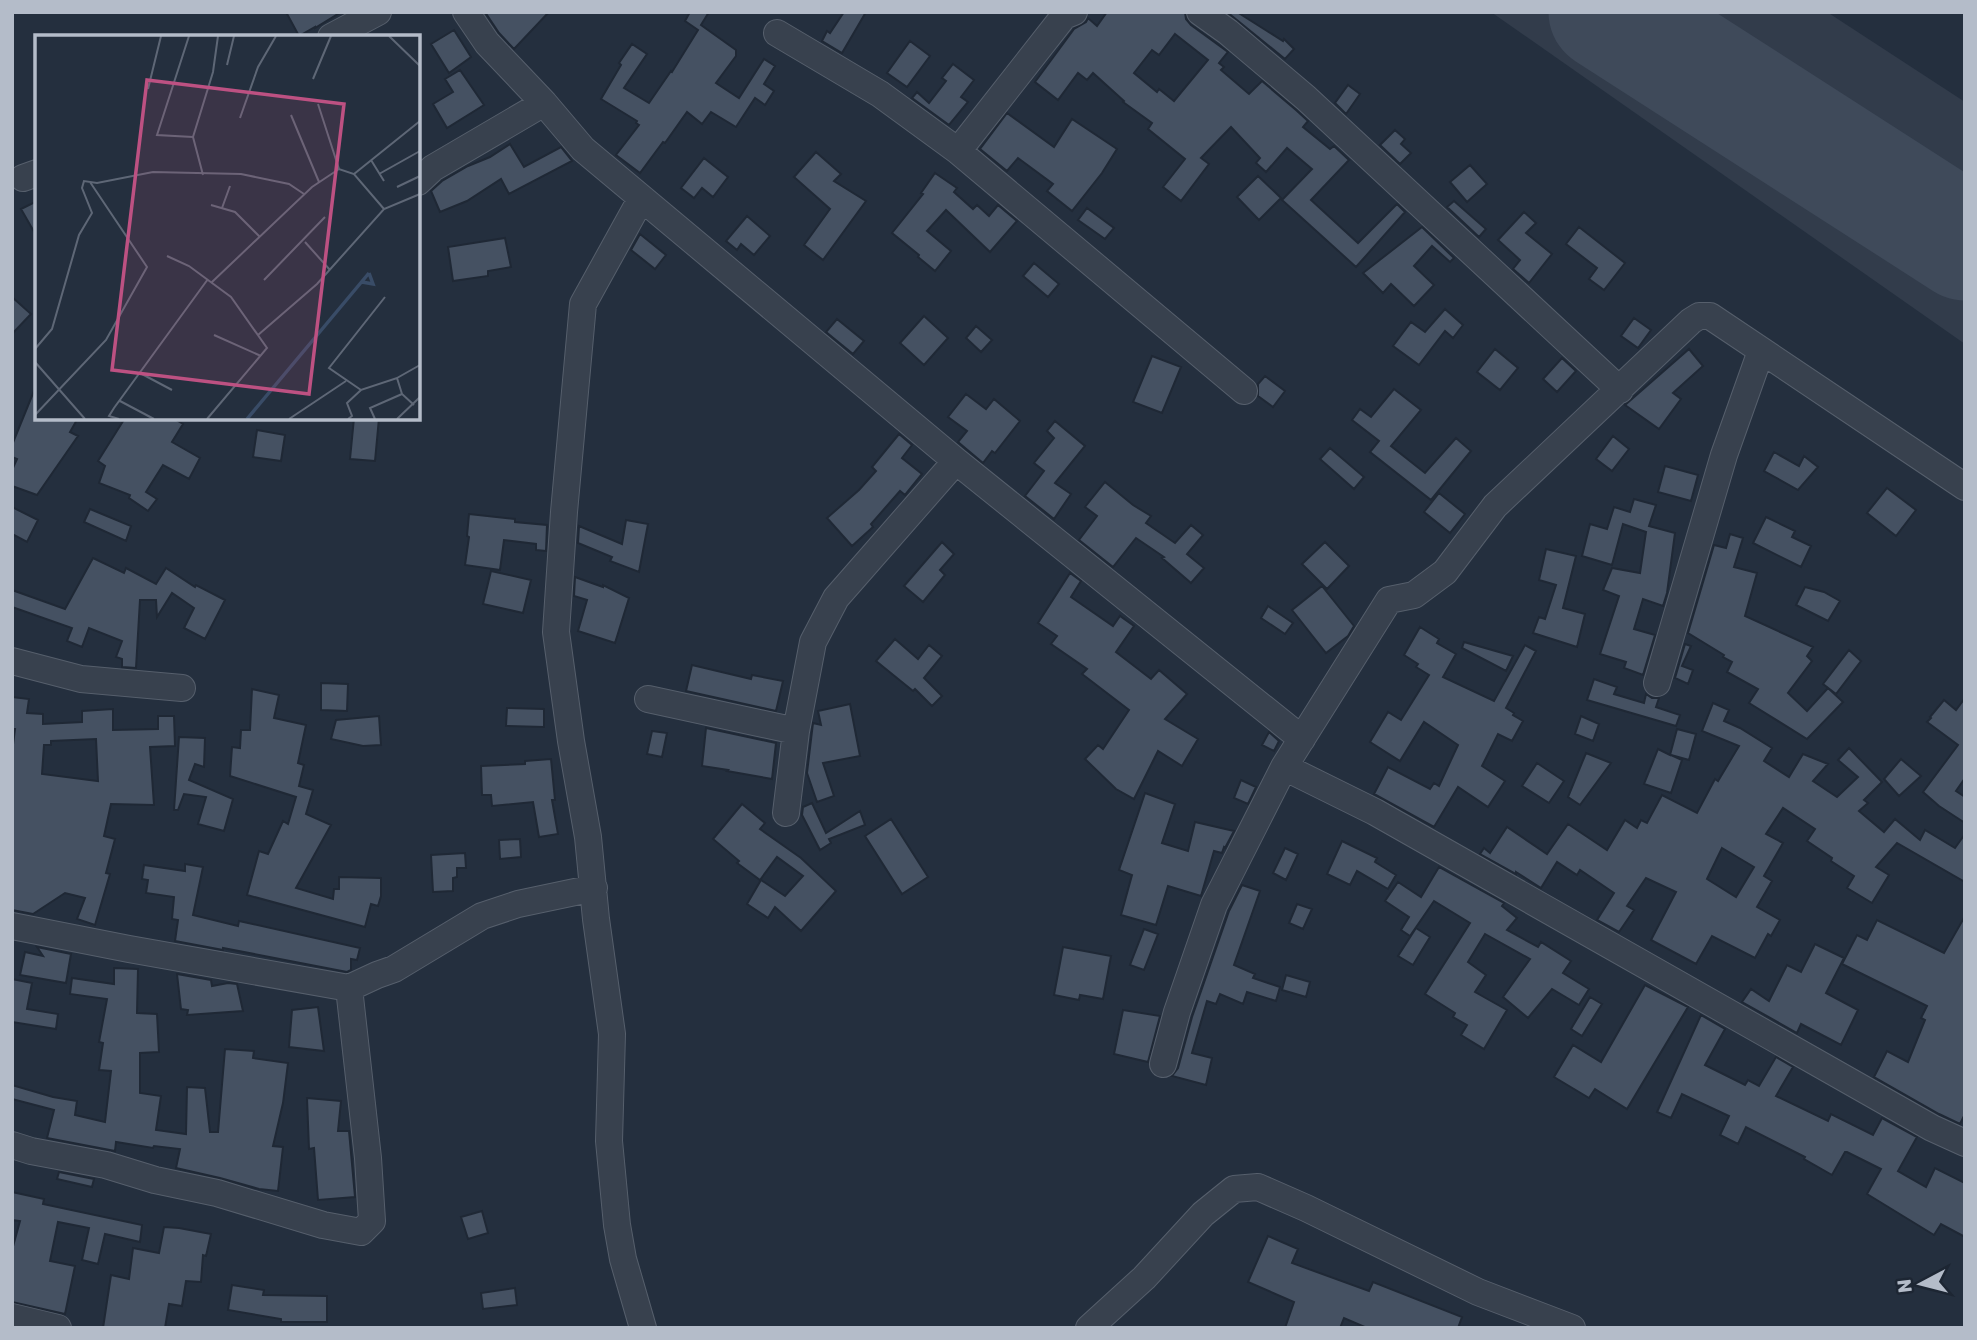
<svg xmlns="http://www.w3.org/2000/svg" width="1977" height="1340" font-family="Rubik,sans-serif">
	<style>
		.airport { fill: #323c4b }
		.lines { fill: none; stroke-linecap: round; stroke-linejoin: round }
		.runway { stroke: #3f4a5a; stroke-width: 117 }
		.building { fill: #455162; stroke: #1f2835; stroke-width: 2; fill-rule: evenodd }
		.minor-casing { stroke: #565f6c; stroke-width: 28 }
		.minor { stroke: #38414e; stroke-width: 26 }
		.inset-river { fill: none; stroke: #394c67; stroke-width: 3.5 }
		.inset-road { fill: none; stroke: #5e6776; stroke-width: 2 }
		.view { fill: #bd5182; fill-opacity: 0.15; stroke: #bd5182; stroke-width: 3.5 }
		.inset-edge { fill: none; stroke: #b4bcc9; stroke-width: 3.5 }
	</style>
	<rect width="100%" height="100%" fill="#242f3e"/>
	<path class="airport" d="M1491,12H1827L1965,102V344Z"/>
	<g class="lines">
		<path class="runway" d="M1607,12L1965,242"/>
	</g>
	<path class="building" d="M286,12H341L315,28V27L299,36Z
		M485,12H549L514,49L499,33Z
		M690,12H709L701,25L736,50V56L716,83L739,98L764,59L775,66L764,84L774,91L765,105L755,98L736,127L711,112L702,124L687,112L665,143L663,142L640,173L616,155L639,125L636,123L637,121L601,99L621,65L619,63L632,44L647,54L624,88L649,103L671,71L672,72L698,30L685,21Z
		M844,12H866L842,53L822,41L827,31L830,33Z
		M1107,12H1185L1186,19L1191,25L1228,52L1219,63L1224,67L1221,70L1249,94L1262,81L1296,110L1308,121L1303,127L1330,149L1334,146L1349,160L1311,200L1358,243L1397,204L1405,212L1356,267L1282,200L1312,169L1287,148L1266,172L1256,163L1260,158L1231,127L1201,158L1209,164L1181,201L1163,187L1185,159L1148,129L1152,123L1123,102L1124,101L1093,73L1087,80L1078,73L1058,100L1035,82L1074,29L1086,22L1088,18L1097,26ZM1175,34L1208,60L1174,101L1159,89L1157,92L1134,73L1152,50L1159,55Z
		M1227,12H1237L1283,41L1284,39L1294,49L1285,59Z
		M454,30L471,57L449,73L431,44Z
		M910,41L930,56L907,87L887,73Z
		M953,64L974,80L961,97L968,102L949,125L912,98L917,92L929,103L946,81L942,78Z
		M460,70L484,105L447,128L433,104L453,92L445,79Z
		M1348,85L1360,94L1346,114L1335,103Z
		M1007,113L1054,147L1072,119L1117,149L1102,173L1072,211L1047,191L1053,184L1018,158L1007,171L980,149Z
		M1395,130L1405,139L1401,144L1411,153L1400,164L1380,145Z
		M510,144L524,167L561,147L572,161L509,194L501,179L467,201L440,212L431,191L442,181L468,166L490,157Z
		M816,152L841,174L834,181L866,201L823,260L804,245L830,209L794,177Z
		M704,158L728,177L713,197L702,188L694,198L681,188Z
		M1470,165L1487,184L1467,202L1450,182Z
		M935,173L957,188L954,192L973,209L977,205L989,216L998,205L1017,221L990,252L946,210L927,231L951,251L935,271L918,257L919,255L892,233L923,194L921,193Z
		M1258,176L1281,198L1259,220L1237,197Z
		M37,201V237L21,209Z
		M1454,201L1486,229L1479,237L1447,207Z
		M1087,208L1114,228L1105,239L1078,220Z
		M1524,212L1536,223L1526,233L1552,254L1529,283L1513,269L1520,260L1498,240Z
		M747,216L770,236L754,255L741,244L737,250L726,241Z
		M1422,227L1454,258L1450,262L1432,246L1414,266L1434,285L1414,306L1391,284L1383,293L1363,273Z
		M1579,227L1625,263L1604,290L1589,279L1597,268L1566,244Z
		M640,234L666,255L655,269L631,250Z
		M505,238L511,267L488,271V276L453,281L448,247Z
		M1034,263L1059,284L1048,297L1023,276Z
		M12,297L31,314L12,334Z
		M1445,309L1463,325L1453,338L1445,331L1419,365L1393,346L1411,322L1425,332Z
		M924,316L948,338L924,365L900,343Z
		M1634,318L1651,330L1638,348L1621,336Z
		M837,319L864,341L853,354L826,332Z
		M976,326L992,340L981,352L966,338Z
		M1495,349L1518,368L1500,390L1477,372Z
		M1689,349L1703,366L1673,393L1681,399L1659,429L1625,405Z
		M1152,356L1181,367L1162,413L1133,402Z
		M1562,358L1576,371L1557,392L1543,379Z
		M1265,376L1285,391L1273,407L1258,396V384Z
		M36,386L37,418H78L70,432L78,436L37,495L12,486V470L17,459L12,457V445Z
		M1394,389L1421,410L1391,446L1425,473L1456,438L1471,451L1431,500L1370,452L1379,441L1352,420L1360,409L1371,417Z
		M966,394L986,409L994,399L1020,421L995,453L992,451L983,463L958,442L967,431L948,417Z
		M125,418H173L183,424L172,442L200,458L189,479L163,465L146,492L157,499L148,511L129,498L130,495L99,483L105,466L98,461Z
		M354,418H379L375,461L350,459Z
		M1055,421L1085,446L1055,483L1071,494L1054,519L1025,496L1044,471L1034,463L1054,438L1047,431Z
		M257,430L285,435L281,461L253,457Z
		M899,434L912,445L902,458L922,474L905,495L900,491L871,524L873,527L852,546L827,518L859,490L876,471L872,467Z
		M1613,436L1629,449L1612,471L1596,459Z
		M1330,448L1364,477L1354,489L1320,459Z
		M1774,452L1799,466L1804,456L1818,467L1798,490L1764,471Z
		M1665,466L1698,475L1691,501L1658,492Z
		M1105,482L1133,505L1151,516L1146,523L1175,543L1191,525L1203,535L1187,554L1204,568L1191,583L1162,558L1164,557L1136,538L1113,567L1079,540L1097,516L1085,507Z
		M1887,488L1916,510L1896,536L1867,513Z
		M1439,493L1465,514L1450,533L1424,512Z
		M1634,499L1656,505L1649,526L1675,533L1667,593L1663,606L1643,599L1634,629L1655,635L1643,675L1624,668L1626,662L1600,654L1619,596L1603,590L1612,568L1640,573L1646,532L1623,524L1612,565L1582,556L1590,524L1607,529L1614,507L1630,512Z
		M12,507L38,520L27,542L12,534Z
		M90,509L131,526L126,541L84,522Z
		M469,514L515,519V522L547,525L546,551L536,550V544L504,540L500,570L465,565L469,537L467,536Z
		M1766,517L1795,531L1792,537L1811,546L1801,567L1753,543Z
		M626,520L648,524L639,572L610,561L612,557L578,543L579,526L622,544Z
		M1730,534L1743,538L1734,567L1757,573L1745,616L1813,647L1807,656L1812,661L1788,693L1807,711L1828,688L1843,702L1807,739L1749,703L1758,689L1727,672L1732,662L1723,657L1724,655L1688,633L1714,545L1726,548Z
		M942,542L954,554L940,570L945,575L923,602L904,586Z
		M1325,542L1349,566L1327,589L1302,564Z
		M1546,549L1576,556L1563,608L1585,614L1577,647L1533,633L1539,617L1545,619L1556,585L1539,580Z
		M93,558L124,573L126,568L156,584L166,568L195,587L196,585L225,600L205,639L184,628L194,608L172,593L157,617L156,600H140L136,668L122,667V659L116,657L122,641L89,628L82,647L67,641L72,628L12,607V590L65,609Z
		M491,571L531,580L523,613L483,604Z
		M1070,573L1081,581L1071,597L1113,626L1120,616L1134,626L1116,652L1151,679L1159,670L1187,694L1165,719L1198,739L1182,766L1158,751L1134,799L1116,789L1085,759L1098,745L1103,749L1129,710L1082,674L1087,669L1051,644L1057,636L1038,623Z
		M575,577L603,587V585L629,598L615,643L578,631L587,600L574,596Z
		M1322,586L1354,626L1348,636L1326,653L1292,610Z
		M1805,587L1824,592L1840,601L1828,621L1796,605Z
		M1268,606L1293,623L1285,634L1261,618Z
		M1420,627L1439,639L1437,643L1456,654L1443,677L1494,701L1525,645L1536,651L1506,708L1514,713L1513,715L1523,721L1512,741L1498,734L1482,766L1505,781L1488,807L1458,787L1434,827L1374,794L1388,767L1430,789L1434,783L1439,786L1458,745L1424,722L1400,761L1370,742L1388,712L1401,720L1429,675L1416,667L1418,664L1404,655Z
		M895,639L918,659L929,645L942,656L924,678L942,696L932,706L915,689L913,691L876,661Z
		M1464,642L1513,656L1506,671L1462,648Z
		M1685,644L1691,646L1682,666L1693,670L1688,684L1675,678Z
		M1849,650L1861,661L1836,694L1823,684Z
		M692,665L751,679L752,675L783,681L776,711L686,691Z
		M1594,679L1617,687L1614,694L1644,703L1646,694L1652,698H1659L1656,707L1680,715L1676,726L1587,700Z
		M321,683L348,684L347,711L321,710Z
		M252,689L279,695L274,718L306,725L298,763L304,765L299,786L313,790L306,814L331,825L296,888L333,899L334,889H339V877L381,878V896L378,906L371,904L365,927L247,895L259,851L268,854L283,821L288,824L296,797L230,776L232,747L240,748L241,730H250Z
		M12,697L29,699L27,713L43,714V724L82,722V711L113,709V730L158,729V716H174L175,746L150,747L154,805L111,804L104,836L115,839L106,873L110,874L95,925L77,919L85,898L65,893L33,914L12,910V752L15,729H12ZM96,739L98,781L42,774L44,745H51V741Z
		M1965,698V778L1956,791L1965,797V823L1939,806L1923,792L1958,745L1927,722L1931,718L1930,717L1944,700L1956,710Z
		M1713,703L1729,710L1724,721L1740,728L1772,748L1764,761L1789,777L1803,754L1828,764L1813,781L1837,797L1858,777L1838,760L1849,748L1882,782L1864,800L1868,803L1859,811L1884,832L1895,819L1920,840L1925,830L1955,848L1965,834V882L1897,843L1876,867L1889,875L1872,903L1847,888L1854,876L1831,861L1832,858L1807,841L1815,829L1783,808L1766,834L1783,843L1764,876L1772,881L1757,907L1780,920L1771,936L1768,934L1755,958L1712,936L1696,964L1651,940L1676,892L1646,878L1627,906L1634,910L1619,932L1597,920L1614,893L1580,870L1577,875L1557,862L1541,888L1516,872V874L1480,854L1484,848L1490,853L1507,827L1547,854L1568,824L1607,850L1625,820L1637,828L1641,820L1647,823L1662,795L1697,813L1715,779L1718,781L1739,746L1702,731ZM1722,848L1754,867L1736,897L1707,879Z
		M850,704L860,756L823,763L834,796L817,802L807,773L813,723L821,725L818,711Z
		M507,708L544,709V727L506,726Z
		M379,716L381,745L363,746L331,739L336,720Z
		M1581,716L1599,724L1593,741L1575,734Z
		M706,728L776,743L772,779L727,771L728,770L702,766Z
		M1677,729L1696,734L1689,760L1671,755L1682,760L1671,793L1644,784L1658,749L1670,755Z
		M652,731L667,733L662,757L647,754Z
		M1269,732L1279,741L1274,751L1262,745Z
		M179,737L205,738L204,767L195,764L189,780L233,799L224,831L198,824L206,797L184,794L178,810H174Z
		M1586,753L1611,763L1580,805L1568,797Z
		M551,759L555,800H552L558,834L539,837L533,802L492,806L491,795H482L481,766L525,764V761Z
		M1901,759L1921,776L1899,796L1884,779Z
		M1537,763L1564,781L1549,803L1522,786Z
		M1241,780L1256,787L1248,804L1234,798Z
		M1145,793L1175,804L1162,843L1188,851L1195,822L1234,831L1225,848L1224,847L1222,853L1214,851L1201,896L1168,886L1156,925L1121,915L1132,875L1119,870Z
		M812,803L826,833L860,811L865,825L829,839L831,843L820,850L802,815L803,807Z
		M742,804L765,823L760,829L801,858L836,891L801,931L775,907L768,918L747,904L761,880L785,896L803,876L777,857L760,880L737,863L739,861L713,839Z
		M891,819L928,877L902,894L865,836Z
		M520,839L521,857L500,859L499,840Z
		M1342,841L1377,858L1375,862L1396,875L1388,889L1357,871L1350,885L1327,874Z
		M1285,848L1298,854L1286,880L1273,873Z
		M465,853L466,868H457V877L453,878V891L433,892L431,855Z
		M185,864L203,867L193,915L238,926L239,921L360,948L357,960L351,959V970L347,972L223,948V950L175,941L178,920L172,919L174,897L146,893L148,880L142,879L144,865L185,871Z
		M1439,867L1504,903L1502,906L1517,918L1507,930L1538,947L1541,942L1571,961L1563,973L1589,989L1579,1005L1552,989L1528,1018L1503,997L1530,959L1485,934L1468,962L1486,975L1475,992L1507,1010L1484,1049L1461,1035L1467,1025L1453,1017L1455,1013L1425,994L1470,923L1434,901L1410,936L1401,930L1409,917L1385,901L1398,882L1421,897Z
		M1242,885L1260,891L1234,965L1255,974L1253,978L1280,987L1276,1001L1247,992L1243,1004L1220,994L1216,1004L1207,1001L1192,1053L1212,1058L1206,1085L1172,1076L1178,1068L1192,1017L1229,911Z
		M1297,904L1312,909L1303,929L1289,923Z
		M1965,916V1114L1960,1124L1939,1114L1874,1077L1887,1051L1908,1062L1925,1020L1921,1018L1927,1006L1842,964L1857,935L1867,940L1877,920L1944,953Z
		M1416,928L1430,937L1413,965L1398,956Z
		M1144,929L1158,934L1144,970L1130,965Z
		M1815,944L1844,958L1826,993L1858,1010L1841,1045L1801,1024L1797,1033L1742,1002L1751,989L1769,1001L1787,965L1801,972Z
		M37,947L71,954L66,983L20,975L25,952L43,956Z
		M1063,947L1111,956L1103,999L1080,995L1079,1000L1054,995Z
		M114,968L138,969L137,1013L157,1014L159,1052L140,1053V1093L161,1096L156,1130L186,1134L187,1087L205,1088L210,1132H218L225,1049L254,1051L253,1058L288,1063L283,1103L273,1146L283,1147L278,1191L259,1189L220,1178L176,1168L180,1149L154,1146L153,1148L116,1142L115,1151L47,1138L54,1110L12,1099V1085L53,1097L77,1101L75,1115L105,1122L111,1071L99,1070L103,1043L99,1042L107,999L70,994L72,978L114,984Z
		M177,974L211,980L212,986L228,983L237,984L243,1011L187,1015L188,1010L181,1009Z
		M1286,975L1310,982L1306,997L1282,990Z
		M12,979L32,983L27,1009L58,1014L56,1029L12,1022Z
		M1645,985L1688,1007L1627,1109L1595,1089L1589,1098L1554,1077L1573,1045L1601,1062Z
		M1590,997L1602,1004L1582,1036L1571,1029Z
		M318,1007L324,1051L289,1047L292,1010Z
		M1123,1010L1160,1016L1148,1062L1114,1054Z
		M1701,1015L1725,1029L1705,1065L1745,1085L1748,1080L1759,1086L1776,1057L1793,1067L1776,1096L1828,1121L1831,1114L1873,1135L1882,1118L1917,1137L1898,1171L1926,1187L1935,1168L1965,1183V1237L1941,1224L1934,1235L1867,1194L1881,1169L1847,1152H1845L1832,1175L1804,1159L1805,1157L1746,1127L1738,1144L1720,1135L1729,1116L1682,1094L1671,1118L1657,1112Z
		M307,1098L341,1101L338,1131H349L355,1197L318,1200L314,1148L309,1149Z
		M59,1172L94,1179L92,1187L57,1179Z
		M12,1192L44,1199L43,1204L142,1225L140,1242L105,1234L98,1264L82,1260L89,1228L58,1222L50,1261L75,1266L65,1314L12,1302V1250L20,1221L12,1220Z
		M482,1211L488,1233L468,1239L461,1217Z
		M164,1227L179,1228L211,1234L206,1256L203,1255L201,1282L186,1281L182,1306L169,1304L165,1328H103L111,1275L129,1279L133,1248L159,1253Z
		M1268,1236L1298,1249L1292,1263L1369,1291L1373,1282L1462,1317L1458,1328H1367L1344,1318L1340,1328H1285L1294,1302L1248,1282Z
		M232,1285L264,1290L263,1295L327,1296V1322H281V1319L228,1310Z
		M515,1288L517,1305L483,1309L481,1293Z"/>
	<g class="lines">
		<defs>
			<path id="minor" d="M466,12L487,43L544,103L583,149L956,461L1302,739
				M1200,12L1228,32L1306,98L1620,390
				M777,33L880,94L958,151L1244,391
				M331,37L378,12
				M958,151L1064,16L1074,12
				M23,178L37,173
				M418,182L433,168L544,103
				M641,199L583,304L564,512L556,632L571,741L588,837L596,919L612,1034L609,1141L617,1225L623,1259L643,1328
				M12,661L81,679L182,688
				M1657,683L1724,455L1761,351
				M648,699L796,731
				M1284,767L1375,812L1932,1128L1965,1143
				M786,813L796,731L813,642L836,598L956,461
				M12,926L129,949L349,988L377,975L394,969L482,916L518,904L594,888
				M1163,1064L1177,1012L1214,905L1284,767L1389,600L1414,595L1445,572L1495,506L1691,321L1699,316H1710L1965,487
				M12,1145L31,1151L106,1165L155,1180L217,1193L323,1225L361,1232L372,1221L368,1158L349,988
				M12,1317L58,1328
				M1089,1328L1144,1278L1203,1214L1234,1189L1258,1187L1306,1208L1478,1292L1572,1328"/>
		</defs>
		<use href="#minor" class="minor-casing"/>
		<use href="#minor" class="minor"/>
	</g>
	<g transform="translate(35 35)">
		<rect width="385" height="385" fill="#242f3e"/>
		<path class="inset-river" d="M327,247L338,249L334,238M212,384L334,238"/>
		<path class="inset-road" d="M154,1L122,100L158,102M354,1L385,31M192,30L199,1M278,44L296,1M113,54L126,1M283,69L304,134M256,80L284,147M205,83L223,32L241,1M336,125L349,146M319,139L385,86M344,139L385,116M168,140L158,102L178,37L183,1M362,152L385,141M176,170L200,177L224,201M187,173L195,151M270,207L295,235M132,221L154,231L196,262L232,313L172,384M229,245L290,182M177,247L277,152L304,134L319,139L349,174M350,262L294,333L326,355L362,343L367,359L379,370M179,300L226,321M223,300L282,249L349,174L385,159M0,314L17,294L44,200L57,178L47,153L49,146L62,148L118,137L206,139L254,149L269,159M0,327L50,384M105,338L137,355M362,343L385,330M85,366L119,384M0,380L71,305L112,232L55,147M84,384L74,381L79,373L173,244M254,384L311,346M313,384L317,381L312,368L326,355M340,384L335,373L367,359M362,384L385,362"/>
		<path class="view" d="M112,45L309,69L274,359L77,335Z"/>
		<rect width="385" height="385" class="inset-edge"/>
	</g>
	<rect width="1977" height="1340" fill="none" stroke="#b4bcc9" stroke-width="28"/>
	<g transform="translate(1921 1284) rotate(263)" stroke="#1d2633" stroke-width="5" paint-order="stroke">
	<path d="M0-5L12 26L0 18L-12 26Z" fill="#b4bcc9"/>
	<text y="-10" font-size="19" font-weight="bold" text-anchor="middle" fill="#b4bcc9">N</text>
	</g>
</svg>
